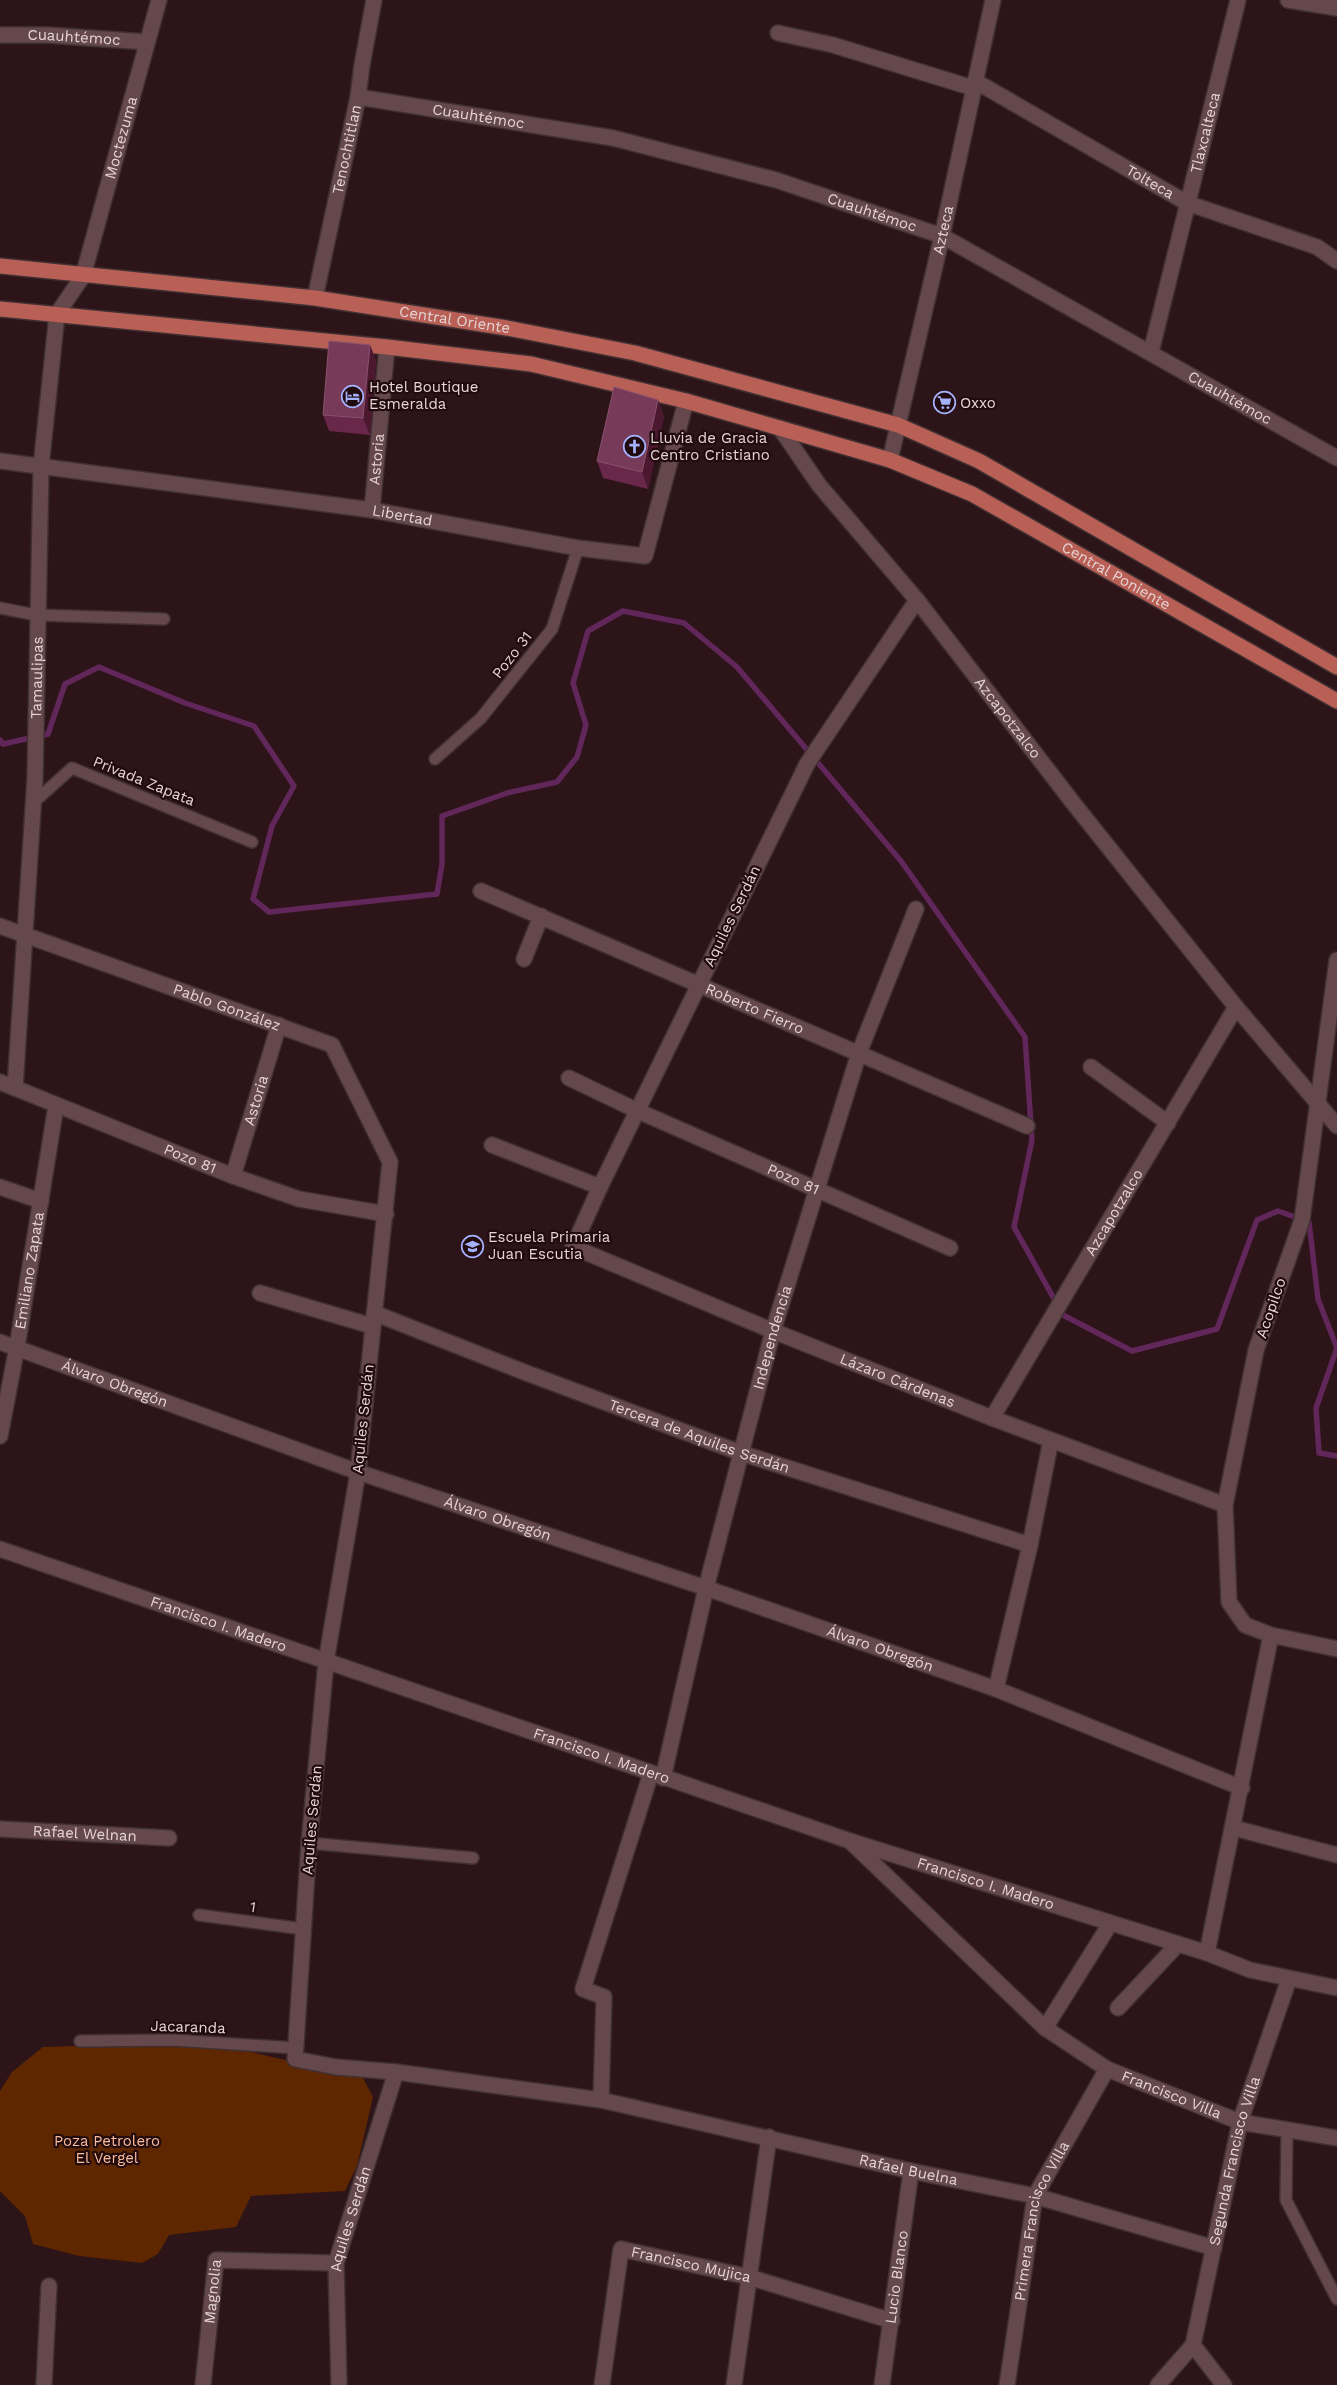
<svg xmlns="http://www.w3.org/2000/svg" width="1337" height="2385" font-family="'Work Sans',sans-serif">
	<style>
		.green { fill: #5f2700 }
		.lines { fill: none; stroke-linecap: round; stroke-linejoin: round }
		.stream { stroke: #62275a; stroke-width: 5.5 }
		.lane-casing { stroke: #413032; stroke-width: 14 }
		.street-casing { stroke: #413032; stroke-width: 18 }
		.secondary-casing { stroke: #413032; stroke-width: 18 }
		.primary-casing { stroke: #413032; stroke-width: 18 }
		.lane { stroke: #65484c; stroke-width: 11 }
		.street { stroke: #65484c; stroke-width: 15 }
		.secondary { stroke: #65484c; stroke-width: 15 }
		.primary { stroke: #b85f56; stroke-width: 15 }
		.wall { fill: #69274a }
		.shaded-wall { fill: #4b182f }
		.building { fill: #773a59; stroke: #88526c }
		.labels { text-anchor: middle; stroke-width: 4.5; stroke-linejoin: round; paint-order: stroke }
		.street-label { font-size: 15px; fill: #e6d4d6; stroke: #220b0f }
		.poi-label { font-size: 15px; fill: #e6d4d6; stroke: #220b0f; text-anchor: start }
		.park-label { font-size: 15px; fill: #f9bc9c; stroke: #220b0f }
	</style>
	<rect width="100%" height="100%" fill="#2c1418"/>
	<path class="green" d="M138,2044L234,2048L363,2078L373,2097L357,2166L345,2191L251,2196L236,2227L169,2235L158,2254L142,2263L79,2256L33,2244L25,2216L0,2191V2091L12,2072L43,2047Z"/>
	<g class="lines">
		<path class="stream" d="M0,740L3,744L48,734L65,684L99,667L185,703L254,726L294,786L272,826L253,899L269,912L437,894L442,864V816L507,793L557,782L577,757L586,725L573,683L588,631L623,611L684,623L737,667L901,861L1025,1037L1032,1140L1014,1227L1063,1315L1132,1351L1217,1329L1257,1220L1278,1211L1309,1222L1318,1299L1337,1348L1316,1408L1319,1453L1337,1456"/>
		<defs>
			<path id="lane" d="M0,608L36,615L164,619
				M435,759L481,718L552,629L578,548
				M34,802L72,768L252,842
				M309,1843L473,1858
				M199,1915L303,1929
				M80,2041L173,2040L295,2048
				M1287,2131L1286,2200L1337,2299"/>
			<g id="street">
				<path d="M1288,0L1337,8"/>
				<path d="M778,33L833,45L973,88"/>
				<path id="s1" d="M0,35H48L147,42"/>
				<path id="s2" d="M975,81L1187,203L1317,247L1337,261"/>
				<path id="s3" d="M358,97L613,138L776,180L942,236L1337,458"/>
				<path id="s4" d="M315,298L358,97L362,65L374,0"/>
				<path id="s5" d="M1151,352L1238,0"/>
				<path id="s6" d="M780,428L819,485L917,600L1074,804L1236,1007L1337,1126"/>
				<path id="s7" d="M890,460L942,236L993,0"/>
				<path id="s8" d="M0,461L372,510L578,548L645,556L686,401"/>
				<path id="s9" d="M372,510L387,347"/>
				<path id="s10" d="M917,600L807,764L600,1187L573,1247L773,1331L992,1418L1225,1505"/>
				<path id="s11" d="M481,891L1027,1126"/>
				<path id="s12" d="M0,926L332,1045L390,1162L358,1472L326,1662L309,1843L295,2059L336,2067L396,2072L601,2100L911,2171L1035,2196L1214,2248"/>
				<path d="M524,959L541,916"/>
				<path d="M1337,960L1302,1220L1256,1350L1225,1505L1229,1602L1245,1625L1271,1635L1337,1649"/>
				<path d="M1091,1067L1168,1123"/>
				<path id="s13" d="M569,1078L638,1111L950,1248"/>
				<path id="s14" d="M0,1082L233,1176L299,1199L386,1214"/>
				<path id="s15" d="M15,1088L35,778L41,467L57,314L83,276L159,0"/>
				<path d="M492,1145L600,1187"/>
				<path id="s16" d="M233,1176L279,1025"/>
				<path d="M0,1187L41,1201"/>
				<path d="M260,1293L372,1326"/>
				<path id="s17" d="M374,1313L524,1372L741,1453L1030,1545"/>
				<path id="s18" d="M0,1342L358,1472L706,1588L996,1689L1242,1788"/>
				<path id="s19" d="M992,1418L1236,1007"/>
				<path id="s20" d="M0,1436L17,1347L56,1106"/>
				<path d="M996,1689L1030,1545L1051,1440"/>
				<path id="s21" d="M663,1778L706,1588L773,1331L859,1053L916,909"/>
				<path d="M1234,1828L1337,1855"/>
				<path id="s22" d="M0,1829L169,1838"/>
				<path id="s23" d="M850,1841L1045,2028L1107,2069L1240,2122L1337,2138"/>
				<path d="M1207,1953L1271,1635"/>
				<path d="M1118,2008L1178,1944"/>
				<path d="M1045,2028L1110,1924"/>
				<path d="M601,2100L604,1997L583,1989L651,1773"/>
				<path d="M1193,2345L1224,2385"/>
				<path d="M44,2385L49,2286"/>
				<path id="s24" d="M203,2385L216,2260L336,2263"/>
				<path id="s25" d="M339,2385L336,2263L396,2072"/>
				<path id="s26" d="M602,2385L621,2249L749,2277L892,2321"/>
				<path d="M734,2385L769,2137"/>
				<path id="s27" d="M882,2385L911,2171"/>
				<path id="s28" d="M1007,2385L1035,2196L1107,2069"/>
				<path id="s29" d="M1158,2385L1193,2345L1240,2122L1289,1979"/>
			</g>
			<g id="secondary">
				<path id="s30" d="M0,1549L850,1841L1207,1953L1250,1970L1337,1988"/>
			</g>
			<g id="primary">
				<path id="s31" d="M0,266L315,298L507,328L635,353L898,425L979,461L1337,667"/>
				<path id="s32" d="M0,309L387,347L531,364L686,401L890,460L972,494L1337,701"/>
			</g>
		</defs>
		<use href="#lane" class="lane-casing"/>
		<use href="#street" class="street-casing"/>
		<use href="#secondary" class="secondary-casing"/>
		<use href="#primary" class="primary-casing"/>
		<use href="#lane" class="lane"/>
		<use href="#street" class="street"/>
		<use href="#secondary" class="secondary"/>
		<use href="#primary" class="primary"/>
	</g>
	<path class="wall" d="M370,345L376,361L370,435L329,431L323,415Z
		M658,400L664,417L648,489L603,478L597,461Z"/>
	<path class="shaded-wall" d="M370,345L376,361L370,435L363,418Z
		M658,400L664,417L648,489L642,472Z"/>
	<path class="building" d="M329,341L370,345L363,418L323,415Z
		M614,387L658,400L642,472L597,461Z"/>
	<defs>
		<symbol id="hotel-ring" viewBox="-11 -11 22 22"><circle r="9.5" fill="#220b0f" stroke="#a4b1fc" stroke-width="1.5"/><path d="M-6-4.5h1.5V1H6V5H4.5V3h-9V5H-6ZM-4 0a1.8 1.8 0 1 1 3.6 0ZM.5 0V-2.5h3Q6-2.5 6 0Z" fill="#a4b1fc"/></symbol>
		<symbol id="supermarket-ring" viewBox="-11 -11 22 22"><circle r="9.5" fill="#220b0f" stroke="#a4b1fc" stroke-width="1.5"/><path d="M-6-5.5h2.5l.6 2H6L4.5 2H-2.5L-4.4-4H-6ZM-1.5 3.2a1.3 1.3 0 1 0 .1 0ZM3 3.2a1.3 1.3 0 1 0 .1 0Z" fill="#a4b1fc"/></symbol>
		<symbol id="church-ring" viewBox="-11 -11 22 22"><circle r="9.5" fill="#220b0f" stroke="#a4b1fc" stroke-width="1.5"/><path d="M-1.2-6h2.4v3.5h3.3v2.4h-3.3V6h-2.4V-.1h-3.3v-2.4h3.3Z" fill="#a4b1fc"/></symbol>
		<symbol id="school-ring" viewBox="-11 -11 22 22"><circle r="9.5" fill="#220b0f" stroke="#a4b1fc" stroke-width="1.5"/><path d="M0-5L7-2L0 1L-7-2ZM-4 1L0 2.5L4 1V4Q0 6-4 4Z" fill="#a4b1fc"/></symbol>
	</defs>
	<g fill-rule="evenodd">
		<use href="#hotel-ring" x="340" y="384" width="25" height="25"/>
		<use href="#supermarket-ring" x="932" y="390" width="25" height="25"/>
		<use href="#church-ring" x="622" y="434" width="25" height="25"/>
		<use href="#school-ring" x="460" y="1234" width="25" height="25"/>
	</g>
	<g class="labels">
		<g class="street-label">
			<text dy="5" stroke="none"><textPath href="#s1" startOffset="74">Cuauhtémoc</textPath></text>
			<text dy="5" stroke="none"><textPath href="#s3" startOffset="122">Cuauhtémoc</textPath></text>
			<text dy="5" stroke="none"><textPath href="#s5" startOffset="226">Tlaxcalteca</textPath></text>
			<text dy="5" stroke="none"><textPath href="#s15" startOffset="965">Moctezuma</textPath></text>
			<text dy="5" stroke="none"><textPath href="#s4" startOffset="152">Tenochtitlan</textPath></text>
			<text dy="5" stroke="none"><textPath href="#s2" startOffset="202">Tolteca</textPath></text>
			<text dy="5" stroke="none"><textPath href="#s3" startOffset="528">Cuauhtémoc</textPath></text>
			<text dy="5" stroke="none"><textPath href="#s7" startOffset="236">Azteca</textPath></text>
			<text dy="5" stroke="none"><textPath href="#s31" startOffset="458">Central Oriente</textPath></text>
			<text dy="5" stroke="none"><textPath href="#s3" startOffset="932">Cuauhtémoc</textPath></text>
			<text dy="5" stroke="none"><textPath href="#s9" startOffset="51">Astoria</textPath></text>
			<text dy="5" stroke="none"><textPath href="#s8" startOffset="406">Libertad</textPath></text>
			<text dy="5" stroke="none"><textPath href="#s32" startOffset="1160">Central Poniente</textPath></text>
			<text transform="translate(512 655) rotate(-52)" y="5">Pozo 31</text>
			<text dy="5" stroke="none"><textPath href="#s15" startOffset="411">Tamaulipas</textPath></text>
			<text dy="5" stroke="none"><textPath href="#s6" startOffset="369">Azcapotzalco</textPath></text>
			<text transform="translate(144 781) rotate(22)" y="5">Privada Zapata</text>
			<text transform="translate(732 916) rotate(-64)" y="5">Aquiles Serdán</text>
			<text dy="5" stroke="none"><textPath href="#s12" startOffset="241">Pablo González</textPath></text>
			<text dy="5" stroke="none"><textPath href="#s11" startOffset="298">Roberto Fierro</textPath></text>
			<text dy="5" stroke="none"><textPath href="#s16" startOffset="79">Astoria</textPath></text>
			<text dy="5" stroke="none"><textPath href="#s14" startOffset="205">Pozo 81</textPath></text>
			<text dy="5" stroke="none"><textPath href="#s13" startOffset="246">Pozo 81</textPath></text>
			<text dy="5" stroke="none"><textPath href="#s19" startOffset="239">Azcapotzalco</textPath></text>
			<text dy="5" stroke="none"><textPath href="#s20" startOffset="168">Emiliano Zapata</textPath></text>
			<text transform="translate(1271 1308) rotate(-71)" y="5">Acopilco</text>
			<text dy="5" stroke="none"><textPath href="#s21" startOffset="454">Independencia</textPath></text>
			<text dy="5" stroke="none"><textPath href="#s10" startOffset="1085">Lázaro Cárdenas</textPath></text>
			<text dy="5" stroke="none"><textPath href="#s18" startOffset="122">Álvaro Obregón</textPath></text>
			<text transform="translate(363 1419) rotate(-84)" y="5">Aquiles Serdán</text>
			<text dy="5" stroke="none"><textPath href="#s17" startOffset="348">Tercera de Aquiles Serdán</textPath></text>
			<text dy="5" stroke="none"><textPath href="#s18" startOffset="528">Álvaro Obregón</textPath></text>
			<text dy="5" stroke="none"><textPath href="#s30" startOffset="231">Francisco I. Madero</textPath></text>
			<text dy="5" stroke="none"><textPath href="#s18" startOffset="932">Álvaro Obregón</textPath></text>
			<text dy="5" stroke="none"><textPath href="#s30" startOffset="636">Francisco I. Madero</textPath></text>
			<text transform="translate(312 1820) rotate(-85)" y="5">Aquiles Serdán</text>
			<text dy="5" stroke="none"><textPath href="#s22" startOffset="85">Rafael Welnan</textPath></text>
			<text dy="5" stroke="none"><textPath href="#s30" startOffset="1041">Francisco I. Madero</textPath></text>
			<text transform="translate(253 1907) rotate(9)" y="5">1</text>
			<text transform="translate(188 2027) rotate(2)" y="5">Jacaranda</text>
			<text dy="5" stroke="none"><textPath href="#s23" startOffset="414">Francisco Villa</textPath></text>
			<text dy="5" stroke="none"><textPath href="#s29" startOffset="242">Segunda Francisco Villa</textPath></text>
			<text dy="5" stroke="none"><textPath href="#s12" startOffset="2010">Rafael Buelna</textPath></text>
			<text dy="5" stroke="none"><textPath href="#s25" startOffset="168">Aquiles Serdán</textPath></text>
			<text dy="5" stroke="none"><textPath href="#s28" startOffset="169">Primera Francisco Villa</textPath></text>
			<text dy="5" stroke="none"><textPath href="#s26" startOffset="209">Francisco Mujica</textPath></text>
			<text dy="5" stroke="none"><textPath href="#s27" startOffset="109">Lucio Blanco</textPath></text>
			<text dy="5" stroke="none"><textPath href="#s24" startOffset="94">Magnolia</textPath></text>
		</g>
		<g class="poi-label">
			<text x="369" y="392">Hotel Boutique<tspan x="369" dy="17">Esmeralda</tspan></text>
			<text x="960" y="408">Oxxo</text>
			<text x="650" y="443">Lluvia de Gracia<tspan x="650" dy="17">Centro Cristiano</tspan></text>
			<text x="488" y="1242">Escuela Primaria<tspan x="488" dy="17">Juan Escutia</tspan></text>
		</g>
		<g class="park-label">
			<text x="107" y="2146">Poza Petrolero<tspan x="107" dy="17">El Vergel</tspan></text>
		</g>
	</g>
</svg>
